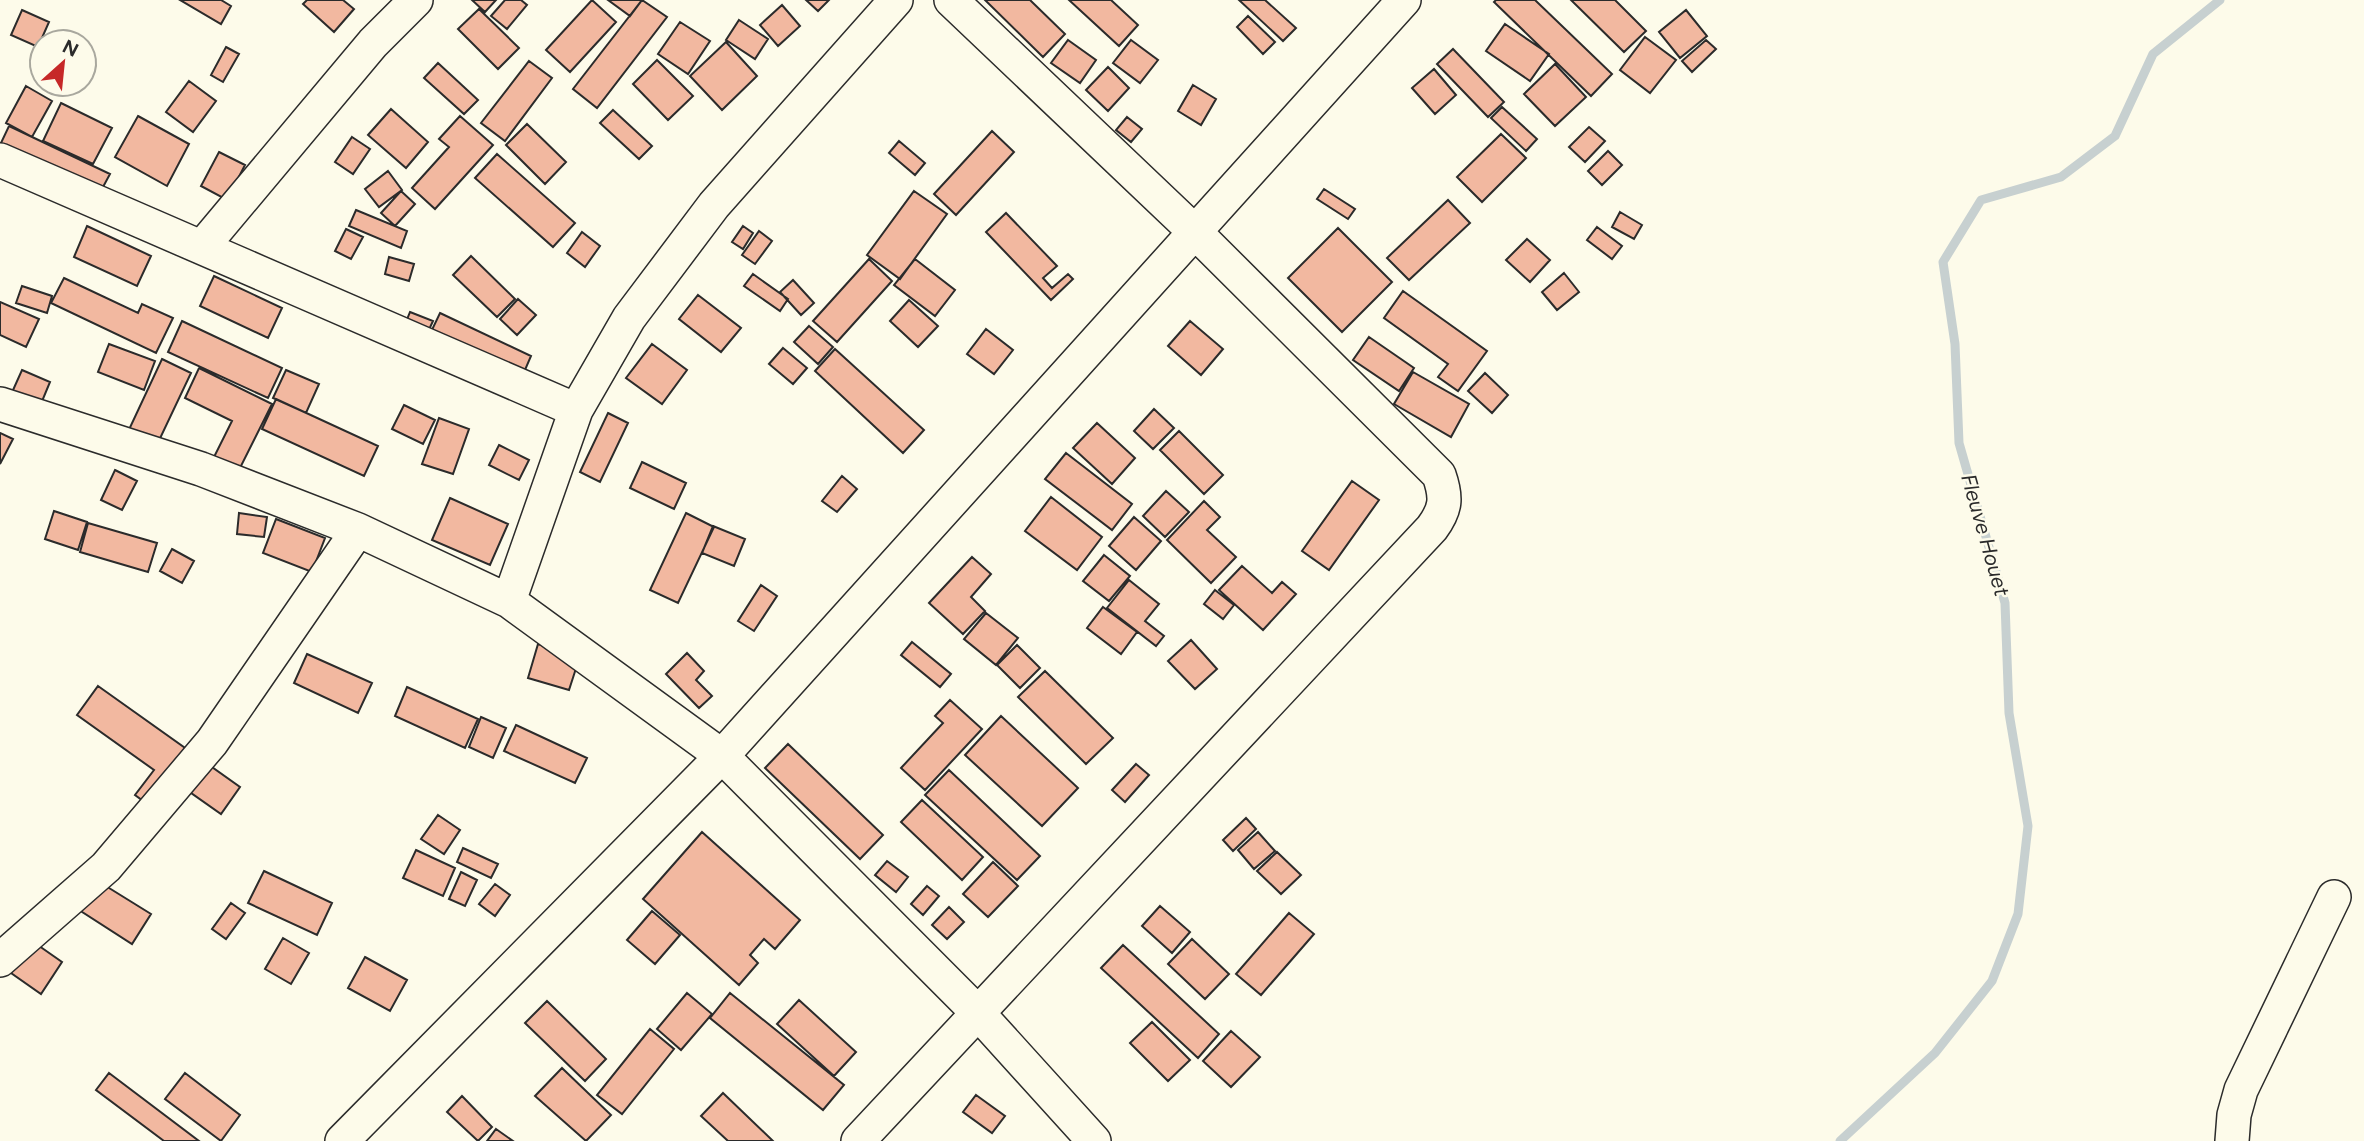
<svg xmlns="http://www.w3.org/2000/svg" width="2364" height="1141" font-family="Figtree,sans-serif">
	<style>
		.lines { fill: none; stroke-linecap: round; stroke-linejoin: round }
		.stream { stroke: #c7d0d0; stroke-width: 9 }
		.building { fill: #f2b8a0; stroke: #2b2b2b; stroke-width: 2 }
		.minor-casing { stroke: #2b2b2b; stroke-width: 36 }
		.minor { stroke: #fdfbea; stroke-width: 33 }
		.labels { text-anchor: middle; stroke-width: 5; stroke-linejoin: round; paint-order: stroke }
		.water-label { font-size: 21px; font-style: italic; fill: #2b2b2b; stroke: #fdfbea }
	</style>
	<rect width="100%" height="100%" fill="#fdfbea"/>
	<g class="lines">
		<path class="stream" d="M1840,1141L1935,1053L1992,981L2018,914L2028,826L2009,713L2005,603L1959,443L1955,344L1943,262L1981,200L2061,177L2115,136L2153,54L2220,0"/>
	</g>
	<path class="building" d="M180,0H221L231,6L221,24Z
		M307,0H343L354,9L334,32L303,4Z
		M472,0H496L485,12Z
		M505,0H521L527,5L507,29L491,16Z
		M592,0L616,22L570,72L546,50Z
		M608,0H642L630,16Z
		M642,0L667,17L597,108L573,89Z
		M806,0H829L818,11Z
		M985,0H1030L1065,34L1043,57Z
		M1069,0H1111L1138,25L1119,46Z
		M1239,0H1265L1296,28L1283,41Z
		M1496,0H1535L1612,74L1591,96L1494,2Z
		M1571,0H1615L1646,31L1624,52Z
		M782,5L800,26L778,46L760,25Z
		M479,9L519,48L498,69L458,29Z
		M22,10L49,22L38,47L11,35Z
		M1686,10L1707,36L1680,58L1659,32Z
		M1248,16L1275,42L1263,54L1237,27Z
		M739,20L768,39L755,59L726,40Z
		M680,22L710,41L688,74L658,54Z
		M1505,24L1549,54L1530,81L1486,51Z
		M1645,37L1676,60L1650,93L1620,70Z
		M1068,40L1096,60L1080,83L1051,63Z
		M1131,40L1158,60L1140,83L1113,63Z
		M1706,40L1716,49L1692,72L1682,61Z
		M726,42L757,76L722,110L690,76Z
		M226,47L239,54L223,82L211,75Z
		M1453,49L1504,102L1488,117L1437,64Z
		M657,60L693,96L668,120L633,84Z
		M529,61L552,78L505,141L481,123Z
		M438,63L478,100L464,114L424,78Z
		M1555,64L1586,97L1555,126L1524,94Z
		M1108,67L1129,88L1108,111L1086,90Z
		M1434,69L1456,95L1435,114L1412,88Z
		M189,81L216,101L193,132L166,112Z
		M1193,85L1216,99L1201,125L1178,111Z
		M26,86L52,101L32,137L6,123Z
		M61,103L112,128L93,164L43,141Z
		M1502,107L1537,139L1526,151L1491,118Z
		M391,109L428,142L406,168L368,135Z
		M613,110L652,146L639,159L600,123Z
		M138,116L189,144L167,186L115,157Z
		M460,116L493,145L435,209L412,188L449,147L439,139Z
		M1127,117L1142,129L1131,142L1116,130Z
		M527,124L566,162L545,184L506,145Z
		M9,126L110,174L96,200L0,145Z
		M1589,127L1605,141L1585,162L1569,147Z
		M992,131L1014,152L956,215L934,194Z
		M1501,134L1526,158L1482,202L1457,177Z
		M352,137L370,149L353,174L335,162Z
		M899,141L925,163L915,175L889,153Z
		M1608,151L1622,165L1602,185L1588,171Z
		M219,152L245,165L227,200L201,186Z
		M497,154L575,223L553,247L475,178Z
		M388,171L402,190L379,207L365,189Z
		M1324,189L1355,209L1348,219L1317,199Z
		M401,191L415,204L395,226L381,213Z
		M914,191L947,214L900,279L867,255Z
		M1448,200L1470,223L1409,280L1387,258Z
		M356,210L407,231L401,248L349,226Z
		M1620,212L1642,225L1634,239L1612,227Z
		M1006,213L1057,266L1043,278L1052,288L1068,274L1073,279L1051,300L986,232Z
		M87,226L151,256L137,286L74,257Z
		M743,226L753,233L743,249L732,242Z
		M1597,227L1622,246L1612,259L1587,240Z
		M1338,228L1392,282L1342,332L1288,278Z
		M346,229L363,237L351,259L335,251Z
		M759,231L772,241L755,264L742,255Z
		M582,232L600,246L585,267L567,253Z
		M1527,239L1550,260L1530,282L1506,260Z
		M471,256L515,299L497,317L453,275Z
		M389,257L414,264L409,281L385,274Z
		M869,259L892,281L837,342L813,321Z
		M915,259L955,290L935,316L894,285Z
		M1564,273L1579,292L1557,310L1542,292Z
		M753,274L788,299L780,311L744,286Z
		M214,276L282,308L268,338L200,306Z
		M64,278L138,313L142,304L173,318L156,353L51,303Z
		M793,280L814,303L801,315L780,292Z
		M22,286L52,296L47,313L16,303Z
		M1403,291L1487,351L1458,391L1438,377L1448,364L1384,318Z
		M698,295L741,328L721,352L679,319Z
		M518,299L536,315L517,335L500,319Z
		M909,300L938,326L918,347L890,321Z
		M0,302L39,319L26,347L0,335Z
		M410,312L433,321L426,336L404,327Z
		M440,313L531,356L522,377L430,334Z
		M182,321L282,368L268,398L168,352Z
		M1190,321L1223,349L1201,375L1168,346Z
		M809,326L833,347L818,364L794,342Z
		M986,329L1013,350L994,374L967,354Z
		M1369,337L1414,368L1399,391L1353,360Z
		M109,344L155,361L144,390L98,372Z
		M652,344L687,370L662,404L626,378Z
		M783,348L807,368L793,384L769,364Z
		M835,349L924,430L903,453L815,371Z
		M162,359L191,373L155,449L126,436Z
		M199,368L272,404L237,474L212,461L232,421L185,398Z
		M22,370L50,382L38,411L9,399Z
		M286,370L319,384L306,413L273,398Z
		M1413,372L1469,404L1451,437L1394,404Z
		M1485,373L1508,395L1492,413L1468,391Z
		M276,399L378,446L364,476L262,429Z
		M404,405L435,420L423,444L392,429Z
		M1154,409L1174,428L1153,449L1134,431Z
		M608,413L628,423L600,482L580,472Z
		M439,418L469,429L453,474L422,464Z
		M1097,423L1135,458L1112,484L1073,448Z
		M1179,431L1223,475L1204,494L1160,450Z
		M0,433L13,439L0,464Z
		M499,445L529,460L519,480L489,465Z
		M1066,453L1132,504L1112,530L1045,479Z
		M642,462L686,483L674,509L630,488Z
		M115,470L137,481L122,510L101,500Z
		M842,476L857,489L837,512L822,501Z
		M1352,481L1379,500L1329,570L1302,551Z
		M1166,491L1189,512L1165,537L1143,516Z
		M1051,497L1102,537L1077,570L1025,531Z
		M450,498L508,524L490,565L432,540Z
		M1204,501L1220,517L1207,530L1236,557L1211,583L1167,540Z
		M54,511L87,522L78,550L45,539Z
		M239,513L267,517L264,537L237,534Z
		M686,513L714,527L678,603L650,590Z
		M1134,517L1161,541L1136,570L1109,546Z
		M276,519L325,538L312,572L263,553Z
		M88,523L157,543L148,572L80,552Z
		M713,526L745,539L734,566L702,553Z
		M172,549L194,561L182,583L160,571Z
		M1104,555L1130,576L1109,601L1083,581Z
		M972,557L991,574L971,597L985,611L963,634L929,603Z
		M1242,566L1272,593L1282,582L1296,594L1263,630L1219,590Z
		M1129,580L1159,604L1145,621L1164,636L1156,646L1107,608Z
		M761,585L777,596L754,631L738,621Z
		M1215,590L1234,605L1223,619L1204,604Z
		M1103,607L1137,632L1121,654L1087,628Z
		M986,613L1018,638L996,665L964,639Z
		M1191,640L1217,669L1195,689L1168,661Z
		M912,642L951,674L940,687L901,655Z
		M538,644L580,656L569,690L528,678Z
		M1017,645L1040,668L1020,688L997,665Z
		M687,653L704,671L696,680L712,696L699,708L666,674Z
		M307,654L372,683L358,713L294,683Z
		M1045,671L1113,738L1086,764L1018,697Z
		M98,686L240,787L221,814L181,786L161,814L135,795L154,770L77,715Z
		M407,687L478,719L465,748L395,716Z
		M950,700L982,729L925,790L901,768L943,723L935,716Z
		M1001,716L1078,788L1042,826L965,755Z
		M481,717L506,728L493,758L469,747Z
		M516,725L587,758L575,783L504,751Z
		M788,744L883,835L860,859L765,768Z
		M1136,764L1149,775L1125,802L1112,790Z
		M949,770L1040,856L1017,880L925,795Z
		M922,800L983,857L962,880L901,822Z
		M438,815L460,830L444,854L421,839Z
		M1246,818L1256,829L1233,851L1223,840Z
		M702,832L800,920L775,949L764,939L750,955L758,963L739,985L643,899Z
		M1258,832L1275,851L1254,869L1238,850Z
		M463,848L498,864L491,878L457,862Z
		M416,850L455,868L443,896L403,878Z
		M1277,852L1301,875L1281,894L1257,871Z
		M887,861L908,877L896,892L875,875Z
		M993,862L1018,886L988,917L963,894Z
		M80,870L151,914L132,944L62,899Z
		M264,871L332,903L317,935L248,903Z
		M461,872L477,880L465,906L449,899Z
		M495,884L510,895L495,916L479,904Z
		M927,886L939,896L923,915L911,904Z
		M231,903L245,913L226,939L212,929Z
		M1160,906L1190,932L1172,953L1142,926Z
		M949,907L964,922L947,939L932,925Z
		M652,911L680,935L655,964L627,940Z
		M1289,913L1314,934L1261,995L1236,974Z
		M283,938L309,953L291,984L265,969Z
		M1192,939L1229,974L1205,999L1168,964Z
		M32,941L62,962L41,994L11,973Z
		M1123,945L1219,1034L1198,1058L1101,968Z
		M365,957L407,980L390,1011L348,988Z
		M687,993L712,1014L681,1050L657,1029Z
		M730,993L844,1085L823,1110L710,1018Z
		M799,1000L856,1052L834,1076L777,1024Z
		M547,1001L606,1059L585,1081L525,1023Z
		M1152,1022L1190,1060L1168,1081L1130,1043Z
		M650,1029L674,1049L622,1114L597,1095Z
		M1231,1031L1260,1057L1231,1087L1203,1061Z
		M562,1068L611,1115L586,1141L535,1096Z
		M109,1073L199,1141H164L96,1090Z
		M185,1073L240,1115L221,1141L165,1099Z
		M723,1093L773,1141H728L701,1116Z
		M976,1095L1005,1116L992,1133L963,1112Z
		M462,1096L492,1127L478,1141L447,1112Z
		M496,1129L513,1141H487Z"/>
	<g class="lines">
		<defs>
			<path id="minor" d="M0,160L576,410L509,601
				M202,247L373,43L416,0
				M0,404L201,469L358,530L509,601L722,756L978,1013L1094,1141
				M576,410L629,318L714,205L896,0
				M0,960L106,867L212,742L358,530
				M342,1141L722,756L1404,0
				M858,1141L1432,528C1446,509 1447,498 1439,475L1196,233L951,0
				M2232,1141L2234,1115L2241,1090L2334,897"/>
		</defs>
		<use href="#minor" class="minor-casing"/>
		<use href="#minor" class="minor"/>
	</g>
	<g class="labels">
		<g class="water-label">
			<text transform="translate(1985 535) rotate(74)" y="7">Fleuve Houet</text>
		</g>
	</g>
	<g transform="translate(63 63) rotate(27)"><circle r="33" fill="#fdfbea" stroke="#a9a89e" stroke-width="2"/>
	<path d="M0-5L12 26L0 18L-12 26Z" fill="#c62828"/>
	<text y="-10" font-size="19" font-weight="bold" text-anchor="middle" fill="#2b2b2b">N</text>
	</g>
</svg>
